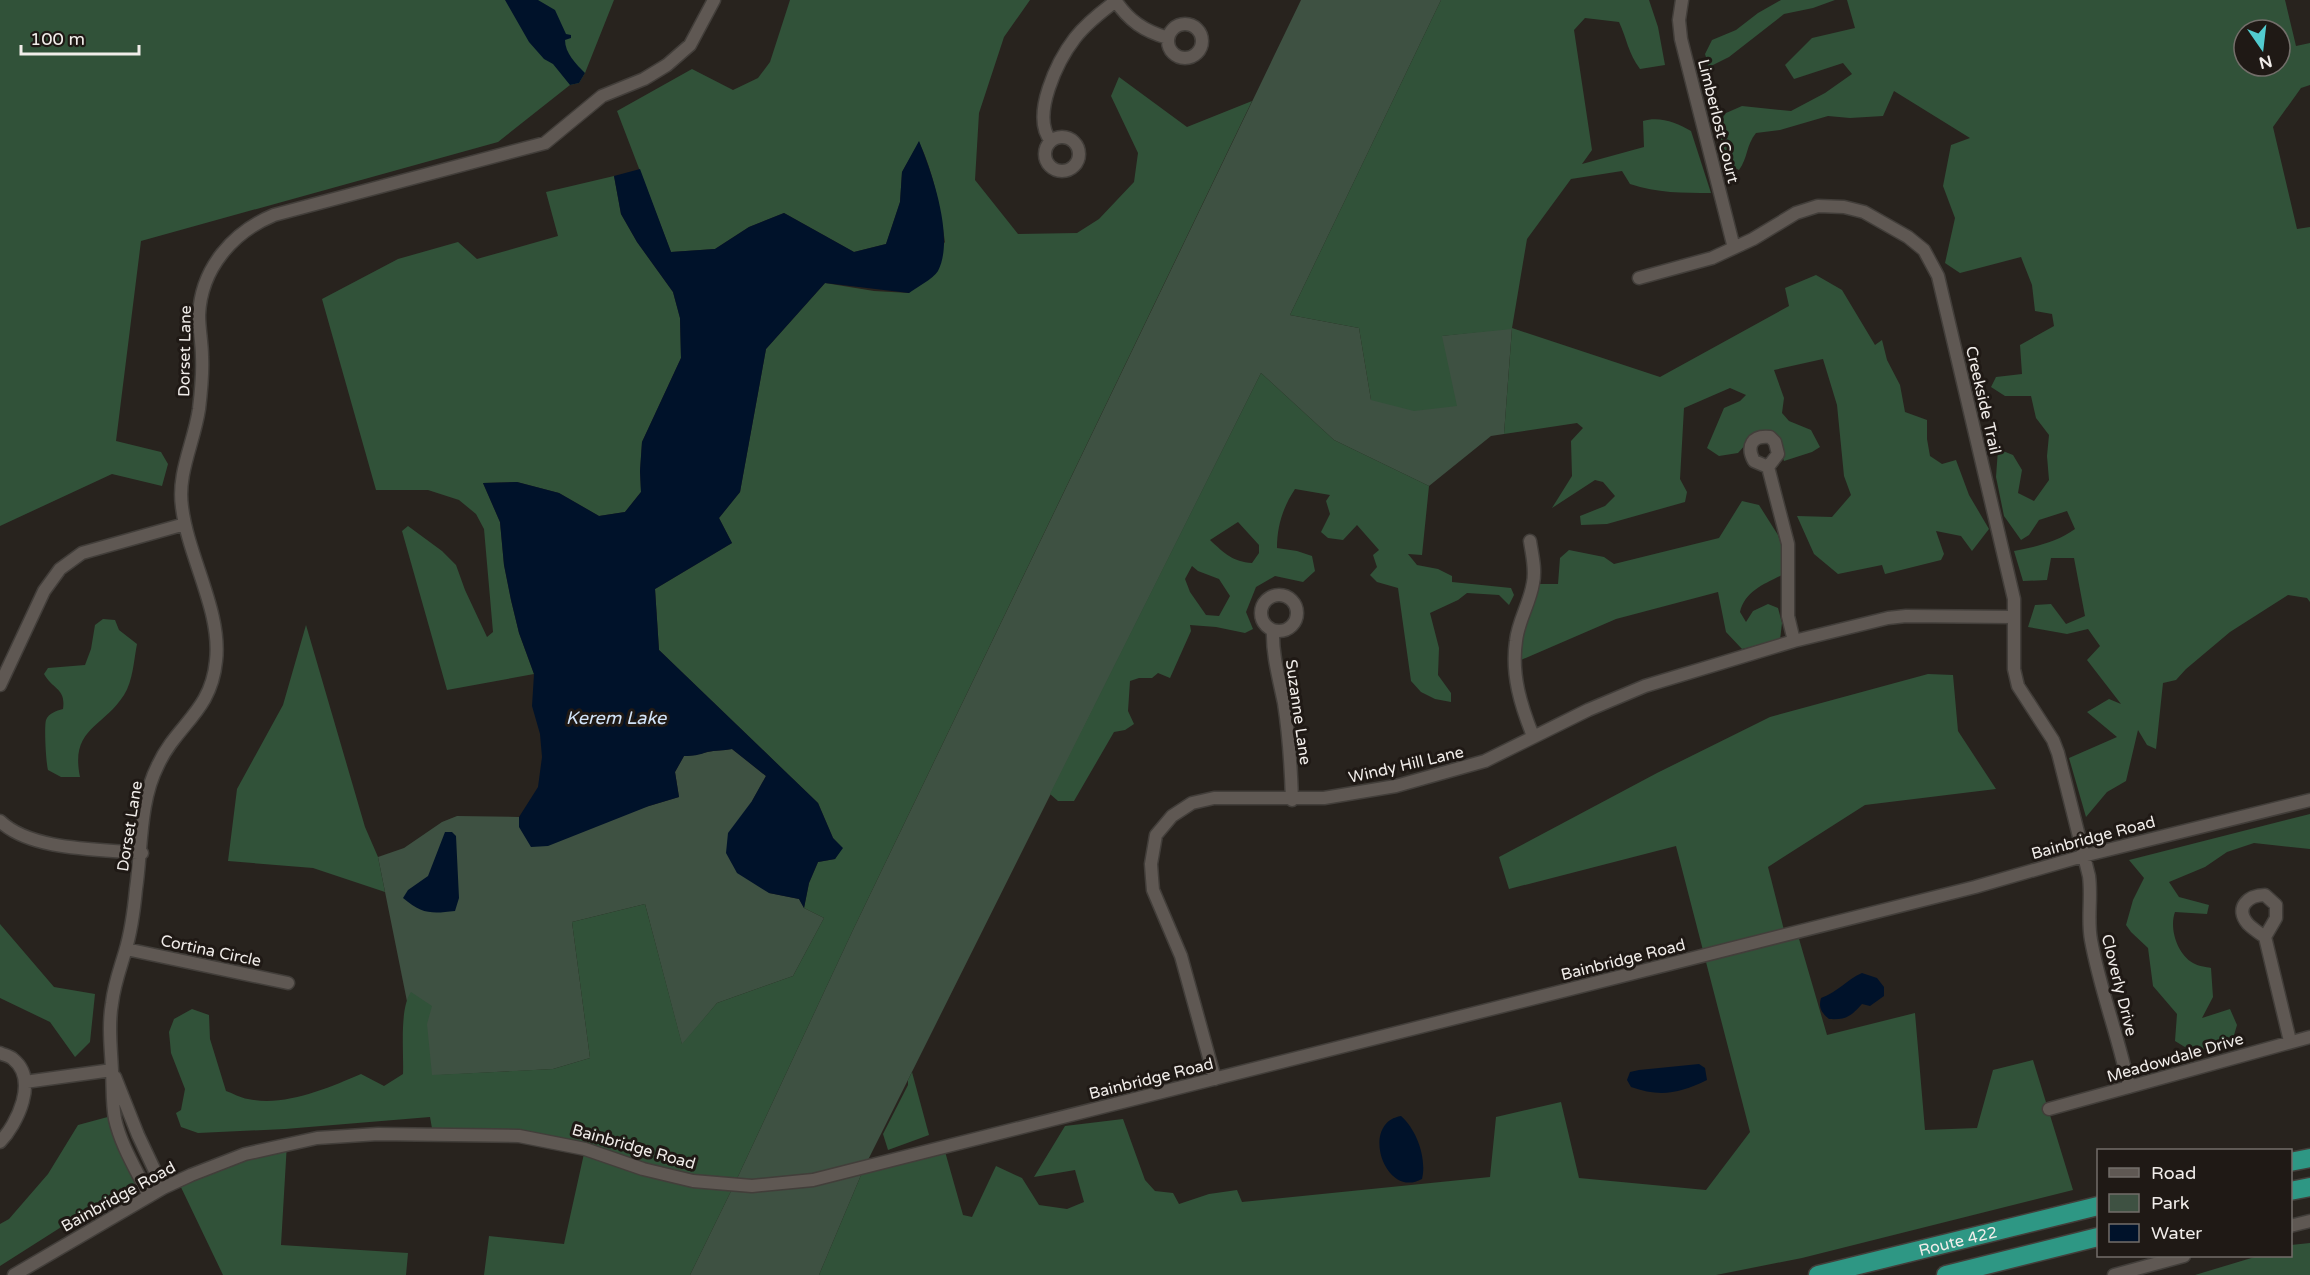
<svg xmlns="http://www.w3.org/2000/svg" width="2310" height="1275" font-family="'Varela Round',sans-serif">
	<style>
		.green { fill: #3e5142 }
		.forest { fill: #315239; fill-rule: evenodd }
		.water { fill: #00122a }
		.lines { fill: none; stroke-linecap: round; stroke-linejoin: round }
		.minor-casing { stroke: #423e3a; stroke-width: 15 }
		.highway-casing { stroke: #423e3a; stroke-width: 21 }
		.minor { stroke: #5f5853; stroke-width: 12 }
		.highway { stroke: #2e9784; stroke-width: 18 }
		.labels { text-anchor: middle; stroke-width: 6; stroke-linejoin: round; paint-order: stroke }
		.street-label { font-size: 16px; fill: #f1edea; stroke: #1f1915 }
		.water-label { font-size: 18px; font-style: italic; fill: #d2e4f9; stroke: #1f1915 }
	</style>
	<rect width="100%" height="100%" fill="#28231e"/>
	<path class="green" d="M1301,0H1441L1290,315L1359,328L1371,400L1441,336L1512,328L1504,434L1491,436L1429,486L1334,440L1261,373L864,1168L819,1275H690L734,1185L852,932Z
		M732,749L766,776L752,801L769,893L799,899L804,908L824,918L793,976L717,1003L682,1045L645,904L572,922L590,1058L553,1069L422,1076L378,857L404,848L442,822L457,816L519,817V827L649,806L679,797L675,772L684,756C693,756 699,754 708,752C715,750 723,751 732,749Z"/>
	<path class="forest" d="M0,0H614L585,73L579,83L570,85L498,142L141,241L116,441L161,452L168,464L162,486L112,474L0,526Z
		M790,0H1030L1004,37L979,113L975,180L1018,234L1077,233L1099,219L1134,182L1138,153L1111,96L1119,77L1187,127L1252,101L852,932L734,1185L690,1275H484L489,1236L564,1244L585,1149L562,1143L433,1134L430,1117L285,1129L198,1133L181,1127L176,1113L181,1110L185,1089L171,1053L169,1032L174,1019L192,1009L209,1015L210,1039L226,1091C233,1093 240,1098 248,1099C285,1107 328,1088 361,1074L384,1086L403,1074C404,1053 399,1009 411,992L432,1006L427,1024L432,1075L553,1069L590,1058L572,922L645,904L682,1044L717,1003L793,976L824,918L804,908L809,883L818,862L835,859L842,848L833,838L818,803L659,650L655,589L732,543L719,518L740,492L766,349L825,283L874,291L909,293L945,242C940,208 934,173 919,142L902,172L900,202L886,244L854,252L784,213L749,227L715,249L671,252L617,111L692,69L733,90L758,78L770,62Z
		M1441,0H1649L1658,27L1665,65L1640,69C1628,53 1627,39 1619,22L1585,18L1574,30L1592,150L1582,164L1644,147L1643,121C1660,116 1677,123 1691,131L1711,193C1683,193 1657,193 1630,184L1622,171L1571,179L1527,239L1512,328L1660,377L1789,306L1785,288L1816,275L1842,290L1875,345L1882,340L1887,360L1900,385L1905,412L1927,420V439L1930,456L1942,464L1956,460L1969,495L1989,529L1972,551L1961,536L1936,531L1944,554L1941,560L1885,574L1882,565L1838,574L1814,554L1797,516L1832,517L1851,495L1844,476L1837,405L1823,359L1774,370L1784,398L1782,413L1789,421L1811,430L1820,447L1812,452L1784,461L1774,432L1754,435L1738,453L1719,456L1707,448L1724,408L1740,401L1746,395L1730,388L1684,408L1680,479L1687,492L1685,502L1607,524L1581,525L1580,516L1605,506L1615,496L1603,482L1595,480L1552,508L1572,476L1571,441L1583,428L1577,423L1504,434L1512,329L1442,336L1457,406L1414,411L1371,400L1359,328L1290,315Z
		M1781,0H1835L1813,8L1784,14L1729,57L1709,67L1705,54L1712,40L1736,30L1758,13Z
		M1847,0H2285L2296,46L2310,43V85L2301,88L2273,127L2297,229L2310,227V602L2307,598L2288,595L2230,632L2186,669L2176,680L2163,683L2156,749L2147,745L2138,730L2126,781L2107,792L2086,817L2069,758L2117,737L2087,712L2109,699L2121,704L2087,660L2100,646L2088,629L2067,634L2028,627L2035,605L2051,604L2066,624L2085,616L2074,558H2051L2047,580L2023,581L2014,551C2035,547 2057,542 2075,529L2067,511L2039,520L2029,535L2021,540L2004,516L1996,477L1998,449L2013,455L2022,470L2018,493L2034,501L2049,480L2047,456L2049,435L2036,418L2031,396H2005L1991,387L1996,377L2022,374L2020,345L2054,326L2052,314L2035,311L2032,285L2021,257L1960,273L1945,263L1955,218L1943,186L1951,145L1970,138L1894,91L1883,116L1850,118L1828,116L1780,130L1756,133C1746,145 1748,158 1739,170L1729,165L1720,137L1718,124L1726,113L1742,106L1791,111L1825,93L1852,74L1843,63L1794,79L1785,65L1812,38L1855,28ZM2244,30H2280V66H2244Z
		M614,176L621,214L637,242L673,292L680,318L681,358L642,442L640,471L641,492L625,512L599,516L559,493L517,482L483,483L500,522L504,565L511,600L519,633L534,674L447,690L402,531L408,526L442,551L456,565L465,590L487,637L493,632L484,529L476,514L459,500L428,490H376L322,299L398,259L458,242L477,259L558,236L546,192Z
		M1261,373L1334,440L1429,486L1422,555L1408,554L1417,565L1438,569L1452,576V582L1511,588L1514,595L1509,605L1499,595L1467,593L1458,600L1430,613L1439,648L1438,675L1451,693V702L1435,699L1421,692L1411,681L1398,588L1377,582L1370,575L1377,567L1373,555L1379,550L1357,525L1343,540L1328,538L1321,532L1330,514L1326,501L1330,495L1295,489C1283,507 1277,526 1277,548L1297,551L1312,556L1315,571L1303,582L1275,576L1256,587L1246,612L1253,629L1245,633L1216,627L1190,625L1191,631L1170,678L1158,673L1152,678H1139L1130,681L1128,711L1134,724L1125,730L1114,732L1074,801H1058L1050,794ZM1238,522L1259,545V553L1252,563C1233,562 1224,553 1210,540ZM1192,566L1198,571L1219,579L1230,596L1219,616L1206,615L1190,592L1185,579Z
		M1742,501L1759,505L1778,535L1784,554L1782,575C1764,584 1745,591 1740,612L1746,622L1753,611L1768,604L1778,608L1782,623L1780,640L1742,649L1726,632L1718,592L1616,619L1514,663L1533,584H1558L1560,558L1569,550L1604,557L1614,564L1719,538Z
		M103,619L115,620L119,630L137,644C134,659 133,681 124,695C103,728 70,728 80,777H61L48,770C46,763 44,727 46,720C49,713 56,711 63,709C66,688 53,690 44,674L48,668L85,665L91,649L95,625Z
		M306,625L365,827L378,857L385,892L313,868L228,861L237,789L283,705Z
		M1928,674L1953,675L1958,731L1996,789L1865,805L1768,867L1785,934L1797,932L1827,1035L1915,1013L1925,1130L1977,1128L1993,1070L2033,1060L2073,1190L1802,1258L1716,1275H819L864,1168L944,1148L963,1215L972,1217L996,1166L1022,1178L1039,1205L1067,1209L1084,1202L1075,1170L1034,1177L1065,1126L1123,1119L1145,1180L1155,1191L1173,1193L1179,1204L1209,1194L1237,1190L1242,1202L1490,1177L1496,1117L1561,1102L1579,1178L1706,1190L1750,1132L1676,846L1509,889L1499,857L1657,773L1770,717Z
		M2310,814V849L2254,843L2227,852L2205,867L2169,882L2179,897L2209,905L2207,914L2175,912C2169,928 2177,954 2193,963C2198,966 2206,967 2211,968L2213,997L2202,1018L2230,1009L2237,1025L2232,1042L2193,1052L2175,1041L2177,1014L2153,986L2148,948L2131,932L2126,925L2133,900L2144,878L2129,860Z
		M0,924L54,987L95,994L90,1042L75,1057L50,1022L0,998Z
		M912,1072L929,1135L888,1150L883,1134L908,1085V1080Z
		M115,1115L143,1184L66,1224L0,1266V1224L9,1219L48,1174L78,1125Z
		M287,1143L281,1245L408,1253L406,1275H223L178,1181Z
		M2310,1243V1275H2195L2258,1256H2290L2291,1245Z"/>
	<path class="water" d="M505,0H538L555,10L566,34L571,35V38L565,40C565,53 576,64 585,73L579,83L570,85L553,64L544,59L529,42Z
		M919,141C932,173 955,238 938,271C933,279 917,287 909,293L825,283L766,349L740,492L719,518L732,543L655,589L659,650L818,803L833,838L843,848L835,859L818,862L809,883L804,908L799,899L769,893L737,873L726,853L728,833L752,801L766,776L732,749C723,751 715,750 707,752C699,755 693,756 684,756L675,772L679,797L649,806L548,846L531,847L519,827V817L538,787L542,757L540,734L532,706L534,674L519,633L511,600L504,565L500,522L483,483L517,482L559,493L599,516L625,512L641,492L640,471L642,442L681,358L680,318L673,292L637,242L621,214L614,176L640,169L671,252L715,249L749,227L784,213L854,252L886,244L900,202L902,172Z
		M445,832H452L456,836L459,898L455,911C431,914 422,914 403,898L408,890L428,876Z
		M1862,973L1877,978L1884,987V996L1870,1006L1862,1004C1851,1016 1847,1020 1829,1019C1822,1013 1818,1008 1821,998C1838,992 1846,980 1862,973Z
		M1699,1064L1705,1068L1707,1080C1679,1094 1659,1097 1631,1087L1627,1080L1630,1072L1639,1070Z
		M1401,1116C1417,1130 1427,1159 1422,1179C1385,1200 1359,1123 1401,1116Z"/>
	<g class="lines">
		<defs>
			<path id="minor" d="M1115,0C1129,21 1144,31 1168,38
				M1682,0L1679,20L1681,39L1734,248
				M1168 41a17 17 0 1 1 34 0a17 17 0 1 1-34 0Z
				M1045 154a17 17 0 1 1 34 0a17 17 0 1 1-34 0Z
				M1051,141C1030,116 1058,60 1075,38C1086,24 1101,12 1116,1
				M1639,278L1712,258L1753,239L1796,213L1818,206L1844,207L1864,212L1908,237L1924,250L1938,276L2014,599V669L2018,686L2053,740L2058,753L2089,876C2092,898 2087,918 2091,940C2100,990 2119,1038 2129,1087
				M1768,467L1778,454L1775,442L1770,437C1752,435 1746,446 1754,461L1768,467L1788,544V616L1794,641
				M1530,541C1532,555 1536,569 1533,583C1530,603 1518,621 1516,641C1511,675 1521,706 1533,736
				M1261 613a18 18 0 1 1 36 0a18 18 0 1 1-36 0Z
				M1273,630C1272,654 1279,679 1284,703C1289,735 1291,768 1292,800
				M0,685L44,591L60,569L82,553L185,524
				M0,821C31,851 100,849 142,853
				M2265,937C2259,933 2253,929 2248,924C2234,908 2248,895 2265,895L2276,905V918L2265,937L2290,1041
				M126,949L288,983
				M0,1053C4,1055 10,1056 13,1059C39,1080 17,1124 0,1142
				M115,1077L138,1135L163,1188
				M1215,1079L1181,956L1153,890L1152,878L1151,864L1156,835L1172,816L1192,803L1214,798H1324L1396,786L1485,761L1588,710L1645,686L1794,641L1888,618L1906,616L2013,617
				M25,1082L112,1070
				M2049,1109L2310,1037
				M149,1196C137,1171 121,1146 115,1119C112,1103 113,1087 112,1071C111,1048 108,1026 112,1003C114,985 120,969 125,952C131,932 134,910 136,889C142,849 139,802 158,765C177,724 211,712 216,661C222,612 188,557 182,507C177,473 194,443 199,409C201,392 203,374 202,357C202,343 199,329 199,315C201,268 233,232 274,215L545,143L602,96L644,79L667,65L690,45L714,0
				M2290,1226L2310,1221
				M14,1275L163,1188L191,1175L245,1154L317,1138L378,1134L519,1136L585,1149L643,1169L693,1181L752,1186L813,1180L1975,887L2083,856L2310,800
				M2114,1275L2184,1256"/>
			<g id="highway">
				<path d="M2290,1162L2310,1158"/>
				<path d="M2290,1191L2310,1187"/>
				<path id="s1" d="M1818,1275L2098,1206"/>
				<path d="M1946,1275L2098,1237"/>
			</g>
		</defs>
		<use href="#minor" class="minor-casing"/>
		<use href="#highway" class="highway-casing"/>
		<use href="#minor" class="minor"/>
		<use href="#highway" class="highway"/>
	</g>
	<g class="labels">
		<g class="street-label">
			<text transform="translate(1719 121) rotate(76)" y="6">Limberlost Court</text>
			<text transform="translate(184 351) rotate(-89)" y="6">Dorset Lane</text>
			<text transform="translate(1984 400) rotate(77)" y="6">Creekside Trail</text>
			<text transform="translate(1299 712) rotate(82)" y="6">Suzanne Lane</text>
			<text transform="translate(1406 764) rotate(-13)" y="6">Windy Hill Lane</text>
			<text transform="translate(129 826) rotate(-81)" y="6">Dorset Lane</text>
			<text transform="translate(2093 837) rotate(-15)" y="6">Bainbridge Road</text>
			<text transform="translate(211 950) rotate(12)" y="6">Cortina Circle</text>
			<text transform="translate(1623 959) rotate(-14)" y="6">Bainbridge Road</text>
			<text transform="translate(2120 985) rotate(76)" y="6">Cloverly Drive</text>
			<text transform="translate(2175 1057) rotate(-16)" y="6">Meadowdale Drive</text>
			<text transform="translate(1151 1078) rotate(-14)" y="6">Bainbridge Road</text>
			<text transform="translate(634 1146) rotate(16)" y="6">Bainbridge Road</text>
			<text transform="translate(118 1196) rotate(-29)" y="6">Bainbridge Road</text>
			<text dy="6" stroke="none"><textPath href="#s1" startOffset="144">Route 422</textPath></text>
		</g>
		<g class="water-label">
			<text x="616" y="724">Kerem Lake</text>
		</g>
	</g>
	<rect x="2097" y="1149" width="195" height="108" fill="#1f1915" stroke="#736e6a" stroke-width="1.5"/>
	<rect x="2109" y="1168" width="30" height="9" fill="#5f5853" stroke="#736e6a" stroke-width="1.5"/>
	<text x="2151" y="1179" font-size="18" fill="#f1edea">Road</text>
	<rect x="2109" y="1194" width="30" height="18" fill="#3e5142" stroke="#736e6a" stroke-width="1.5"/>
	<text x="2151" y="1209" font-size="18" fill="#f1edea">Park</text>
	<rect x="2109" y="1224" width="30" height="18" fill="#00122a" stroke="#736e6a" stroke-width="1.5"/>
	<text x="2151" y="1239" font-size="18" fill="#f1edea">Water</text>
	<g transform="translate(2262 48) rotate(166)"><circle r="28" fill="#1f1915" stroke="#736e6a" stroke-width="1.5"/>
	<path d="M0-4.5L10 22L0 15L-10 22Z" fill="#52ccd0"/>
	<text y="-9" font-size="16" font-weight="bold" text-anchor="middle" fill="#f1edea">N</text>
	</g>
	<path d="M21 45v9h118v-9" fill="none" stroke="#f1edea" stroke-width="3"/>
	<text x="30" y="45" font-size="18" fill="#f1edea" stroke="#1f1915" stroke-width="4.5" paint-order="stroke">100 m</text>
</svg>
